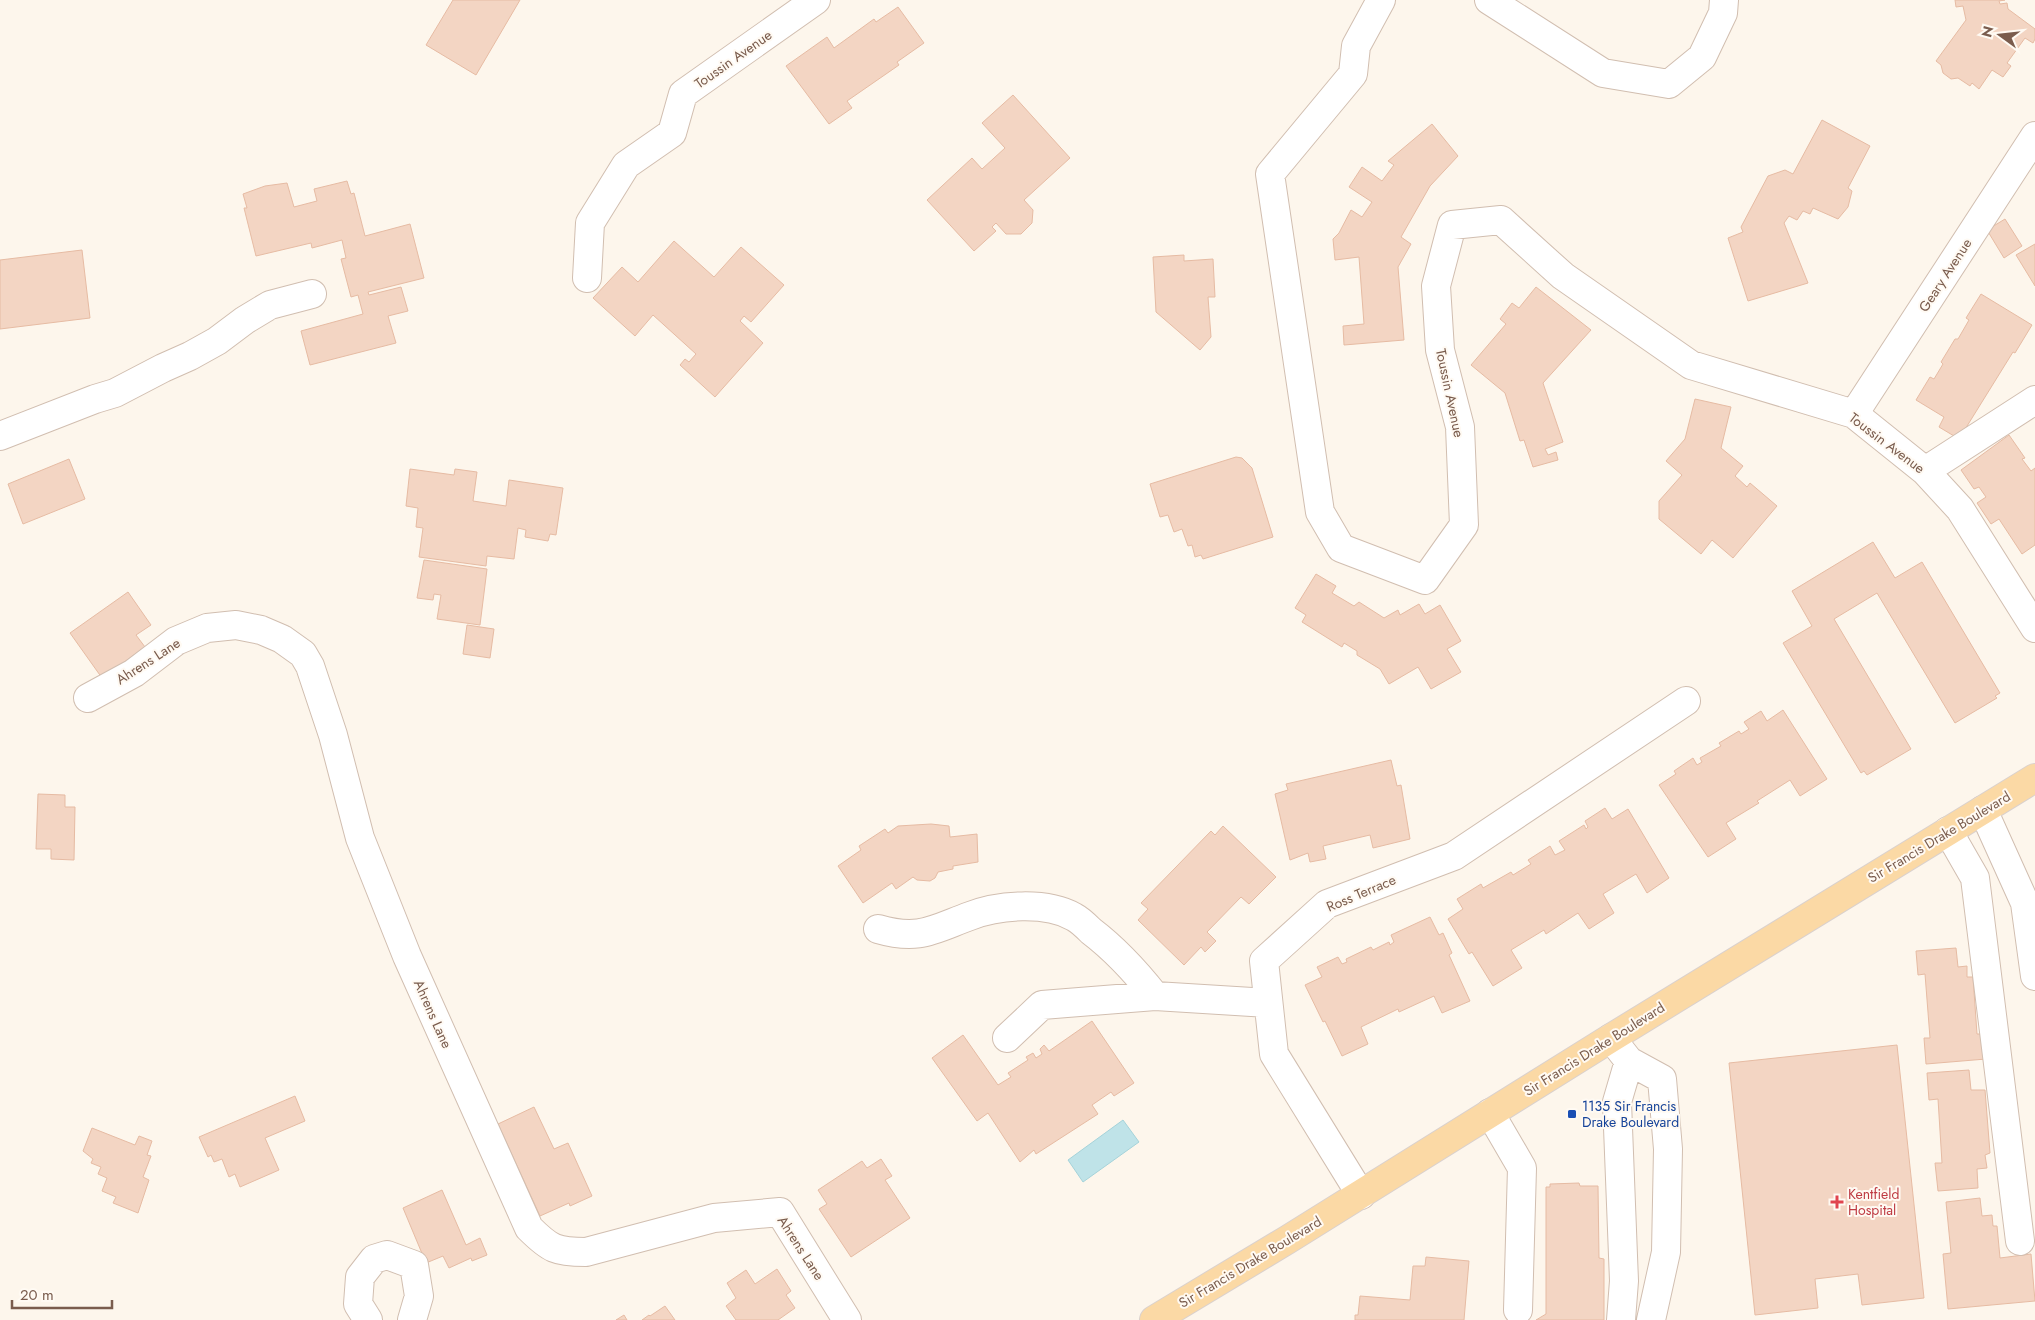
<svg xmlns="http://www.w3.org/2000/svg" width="2035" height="1320" font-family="Jost,sans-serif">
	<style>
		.water { fill: #bfe3e8; stroke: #a5d3da }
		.building { fill: #f3d5c3; stroke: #e6bba3 }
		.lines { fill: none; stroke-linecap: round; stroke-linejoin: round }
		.minor-casing { stroke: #d1beb0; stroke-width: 30 }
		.major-casing { stroke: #dad1cd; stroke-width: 30 }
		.minor { stroke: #fff; stroke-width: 28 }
		.major { stroke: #fbd9a5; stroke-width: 28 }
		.transit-dot { fill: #1a4fb4; stroke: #fffaf3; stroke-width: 2 }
		.health-dot { fill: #e0444e; stroke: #fffaf3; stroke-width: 2 }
		.labels { text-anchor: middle; stroke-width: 4; stroke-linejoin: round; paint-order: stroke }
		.street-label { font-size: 14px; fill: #7a5c4d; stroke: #fffaf3 }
		.transit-label { font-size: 14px; fill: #164399; stroke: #fffaf3; text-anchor: start }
		.health-label { font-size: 14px; fill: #be3a42; stroke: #fffaf3; text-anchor: start }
	</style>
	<rect width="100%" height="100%" fill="#fdf6ec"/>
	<path class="water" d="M1123,1120L1139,1142L1083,1182L1068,1160Z"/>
	<path class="building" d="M453,0H520L476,75L426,45Z
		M1955,0H2005L1999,1L2000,4L2007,3L2008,9L2035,29V39L2033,43L2025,38L2007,63L2011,66L2003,77L1992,70L1979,89L1972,83L1970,86L1958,78L1951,79L1943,73L1941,65L1936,61L1966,20L1963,6L1956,7Z
		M898,7L924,43L897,62L899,65L847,101L852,108L829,124L786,66L827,37L834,48L874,19L876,22Z
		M1013,95L1070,158L1024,200L1033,210L1032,223L1021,234H1006L996,223L992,227L996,231L974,251L927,200L972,158L982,169L1005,148L982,123Z
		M1822,120L1870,146L1848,188L1852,191L1848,207L1838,219L1813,208L1810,214L1803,211L1797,220L1789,216L1784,223L1808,283L1748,301L1728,238L1743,232L1741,227L1768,176L1785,170L1793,174Z
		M1432,124L1458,156L1430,186L1401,237L1411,244L1398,267L1404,340L1344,345L1343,326L1364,324L1359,257L1335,260L1333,239L1339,233L1351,210L1362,217L1372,202L1349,187L1362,167L1382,181L1394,165L1388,161Z
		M347,181L351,194L354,193L365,236L410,224L424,278L368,292L369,295L401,287L408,311L388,316L396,343L310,365L301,331L363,314L358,295L351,297L341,259L346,258L342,240L312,248L311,243L256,256L244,208H247L243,194L265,186L287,183L294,207L317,201L314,189Z
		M2005,219L2022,246L2004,258L1987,230Z
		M674,241L714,277L741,247L784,285L751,322L744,316L740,321L763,343L715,397L680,365L685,359L689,362L696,354L653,315L635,336L593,298L622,267L638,282Z
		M2035,244V286L2016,255Z
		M82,250L90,318L0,329V260Z
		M1184,255V261L1213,259L1215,297H1208L1211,337L1200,350L1156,312L1153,257Z
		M1536,287L1591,330L1543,383L1563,442L1545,449L1548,455L1556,452L1558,460L1533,467L1524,440L1520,441L1505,393L1471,365L1506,324L1500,319L1512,303L1519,308Z
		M1981,294L2032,325L2015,353L2013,352L1959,439L1939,427L1944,417L1916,400L1930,377L1934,379L1943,364L1941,362L1955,339H1958L1969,320L1966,318Z
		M1695,399L1731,407L1721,448L1743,466L1735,476L1747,487L1750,483L1777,506L1733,558L1712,540L1701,554L1659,519V501L1682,475L1666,461L1685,439Z
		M2009,435L2025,458L2022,459L2031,471L2035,468V545L2022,554L1999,519L1991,524L1977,503L1986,497L1979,487L1974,489L1961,470Z
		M1236,457L1242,458L1252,468L1273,537L1203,559L1201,555L1195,557L1192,545L1188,546L1182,529L1174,532L1168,515L1160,517L1150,484Z
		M69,459L85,499L23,524L8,484Z
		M410,469L454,475L455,469L477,472L473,501L506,506L509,480L563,488L556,535L550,534L548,541L525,537L526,530L518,528L514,559L487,556L486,566L419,557L423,528L416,527L418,508L406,506Z
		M1873,542L1895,578L1922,562L2000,693L1995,696L1997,698L1955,723L1877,593L1834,619L1911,749L1867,775L1864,771L1861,773L1783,643L1812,626L1792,591Z
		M424,560L487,569L480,625L437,619L441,595L434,594L433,600L417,598Z
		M1316,574L1336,586L1332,593L1354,606L1359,602L1384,618L1398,610L1400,615L1419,604L1425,614L1440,605L1461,641L1447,649L1461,672L1431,689L1418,667L1389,684L1380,669L1357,655V651L1344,643L1342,647L1302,622L1306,615L1295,608Z
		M128,592L151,625L136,635L145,647L102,678L70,633Z
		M467,625L494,629L490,658L463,654Z
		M1783,710L1827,779L1800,796L1790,780L1757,801L1759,803L1726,823L1736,839L1708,857L1659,785L1676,774L1674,771L1693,758L1697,765L1702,762L1700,758L1721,746L1719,743L1739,731L1741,734L1749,729L1744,722L1761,711L1767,721Z
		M1391,760L1397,786L1401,785L1410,839L1373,848L1370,835L1323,846L1326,859L1310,862L1308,853L1290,860L1275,794L1288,790L1286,784Z
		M38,794L65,795V807H75L74,860L51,859V849H36Z
		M1605,808L1612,819L1628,809L1669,878L1647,893L1636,874L1603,894L1614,913L1589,929L1578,913L1546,934L1544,930L1511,950L1522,968L1493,986L1472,952L1469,954L1448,919L1463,909L1457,899L1481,884L1483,888L1511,872L1513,875L1531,864L1528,860L1550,846L1555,855L1565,850L1559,841L1584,825L1586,829L1588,827L1585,821Z
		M931,824L949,826L950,837L977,834L978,862L953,866V869L938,872L935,878L930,881L917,880L913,877L896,889L892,883L863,903L838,866L861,850L859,846L885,829L888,833L898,826Z
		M1223,826L1276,877L1249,904L1241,897L1207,932L1216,941L1205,952L1201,947L1184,965L1138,920L1148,909L1141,903L1211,831L1215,835Z
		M1430,917L1439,935L1443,933L1452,953L1449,955L1470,1001L1442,1013L1434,996L1399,1012L1398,1009L1361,1027L1368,1044L1342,1056L1325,1021L1323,1022L1305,985L1322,977L1317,967L1338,957L1342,964L1347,962L1346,959L1371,947L1373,950L1389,942L1390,945L1394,942L1391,935Z
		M1956,948L1958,967L1967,966V977H1973L1977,1034H1984L1986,1059L1926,1064L1924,1038H1930L1925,974L1918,975L1916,951Z
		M1092,1021L1134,1083L1114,1096L1111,1092L1092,1105L1098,1114L1036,1154L1034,1150L1020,1162L988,1113L977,1121L932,1058L963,1035L998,1085L1011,1077L1008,1073L1028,1060L1026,1057L1033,1053L1036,1058L1042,1054L1040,1049L1044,1045L1049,1051Z
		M1897,1045L1924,1298L1862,1305L1858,1274L1815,1279L1818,1308L1755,1315L1729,1063Z
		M1969,1070L1971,1090H1985L1990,1153L1985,1155L1987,1168L1977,1169L1978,1188L1938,1191L1935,1163H1942L1938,1099L1929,1100L1927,1073Z
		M295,1096L305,1121L265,1138L279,1170L240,1187L235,1174L229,1177L222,1159L214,1162L211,1155L208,1157L199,1137Z
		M534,1107L554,1149L568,1143L592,1196L570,1206L569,1203L540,1216L498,1124Z
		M92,1128L135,1145L139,1136L152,1141L147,1155L151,1156L143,1177L149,1180L138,1213L113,1203L116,1197L102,1191L107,1178L98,1174L101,1167L91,1163L93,1159L83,1151Z
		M881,1159L892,1176L885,1180L910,1218L851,1257L819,1209L827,1204L818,1190L862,1161L867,1168Z
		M1579,1183L1580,1186H1598L1599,1258L1604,1259V1320H1536L1546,1314V1187H1550V1184Z
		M442,1190L466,1245L480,1238L487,1255L472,1261L471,1258L449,1268L443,1256L426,1263L403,1208Z
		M1980,1198L1982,1216L1992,1215L1993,1226H1997L2000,1258L2031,1254L2035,1301L1948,1309L1943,1254L1951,1253L1946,1202Z
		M1426,1257L1469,1261L1464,1320H1355V1315H1358L1360,1296L1410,1300L1413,1266H1425Z
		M777,1269L791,1291L786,1295L795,1308L778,1320H736L726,1306L736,1298L727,1283L746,1270L755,1284Z
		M665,1306L675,1320H642L649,1315L650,1316Z
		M624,1315L627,1320H616Z"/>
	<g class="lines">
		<defs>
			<path id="minor" d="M1381,0L1356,46L1353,74L1270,174L1320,512L1341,548L1425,580L1464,525L1460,427L1440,350L1436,286L1452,225L1501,220L1563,276L1691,365L1854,414L1925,471L1960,509L2035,628
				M1489,0L1603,73L1669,84L1702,57L1723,13L1724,0
				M587,278L590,223L626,165L672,133L683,94L816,0
				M1854,414L2035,136
				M0,436L95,399L115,393L163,368L190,356L217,341L245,320L270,305L312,294
				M1925,471L2035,400
				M88,698L134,673L176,641L207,628L236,625L261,630L282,639L303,654L310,666L333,735L360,838L407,956L529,1228C550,1249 556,1252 586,1252L714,1218L780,1212L847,1320
				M1983,810L2025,903L2035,976
				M1948,831L1975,878L2020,1241
				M878,929C919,941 932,930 970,916C998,905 1046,901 1074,917C1080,920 1086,926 1091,931C1116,950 1136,972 1155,996L1268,1003
				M1007,1038L1042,1005L1155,996
				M1611,1038L1629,1061L1662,1079L1668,1149L1666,1252L1651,1320
				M1490,1113L1522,1168L1518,1310
				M1361,1195L1274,1054L1264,961L1327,904L1454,856L1686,701
				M368,1320L358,1304L360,1277L374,1259L387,1255L414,1265L419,1296L412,1320
				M1621,1320L1624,1281L1617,1102L1629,1061"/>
			<path id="major" d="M1154,1320L1287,1240L1611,1038L2035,778"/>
		</defs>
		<use href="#minor" class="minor-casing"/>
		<use href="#major" class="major-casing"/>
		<use href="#minor" class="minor"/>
		<use href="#major" class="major"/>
	</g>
	<rect class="transit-dot" x="1567" y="1109" width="10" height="10" rx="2.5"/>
	<path class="health-dot" d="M1834.5 1194.5h5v5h5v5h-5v5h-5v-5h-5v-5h5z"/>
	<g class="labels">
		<g class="street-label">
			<text transform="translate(733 59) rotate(-35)" y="5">Toussin Avenue</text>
			<text transform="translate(1945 275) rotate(-57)" y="5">Geary Avenue</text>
			<text transform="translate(1450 393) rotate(78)" y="5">Toussin Avenue</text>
			<text transform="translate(1887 443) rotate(37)" y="5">Toussin Avenue</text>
			<text transform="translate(148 661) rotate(-33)" y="5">Ahrens Lane</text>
			<text transform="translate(1939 837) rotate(-31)" y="5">Sir Francis Drake Boulevard</text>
			<text transform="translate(1361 893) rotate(-23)" y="5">Ross Terrace</text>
			<text transform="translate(433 1014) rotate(66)" y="5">Ahrens Lane</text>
			<text transform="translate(1594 1049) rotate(-32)" y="5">Sir Francis Drake Boulevard</text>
			<text transform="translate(801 1248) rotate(57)" y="5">Ahrens Lane</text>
			<text transform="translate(1250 1262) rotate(-31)" y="5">Sir Francis Drake Boulevard</text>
		</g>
		<g class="transit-label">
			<text x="1582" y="1111">1135 Sir Francis<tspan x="1582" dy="16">Drake Boulevard</tspan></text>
		</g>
		<g class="health-label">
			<text x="1848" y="1199">Kentfield<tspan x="1848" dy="16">Hospital</tspan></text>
		</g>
	</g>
	<g transform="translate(2000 35) rotate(285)" stroke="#fffaf3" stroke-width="4" paint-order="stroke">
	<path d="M0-4L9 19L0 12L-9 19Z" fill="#7a5c4d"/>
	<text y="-8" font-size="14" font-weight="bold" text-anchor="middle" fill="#7a5c4d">N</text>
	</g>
	<path d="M12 1300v8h100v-8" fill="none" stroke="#7a5c4d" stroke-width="2.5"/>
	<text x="20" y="1300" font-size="15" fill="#7a5c4d" stroke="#fffaf3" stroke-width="4" paint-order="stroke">20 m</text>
</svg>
